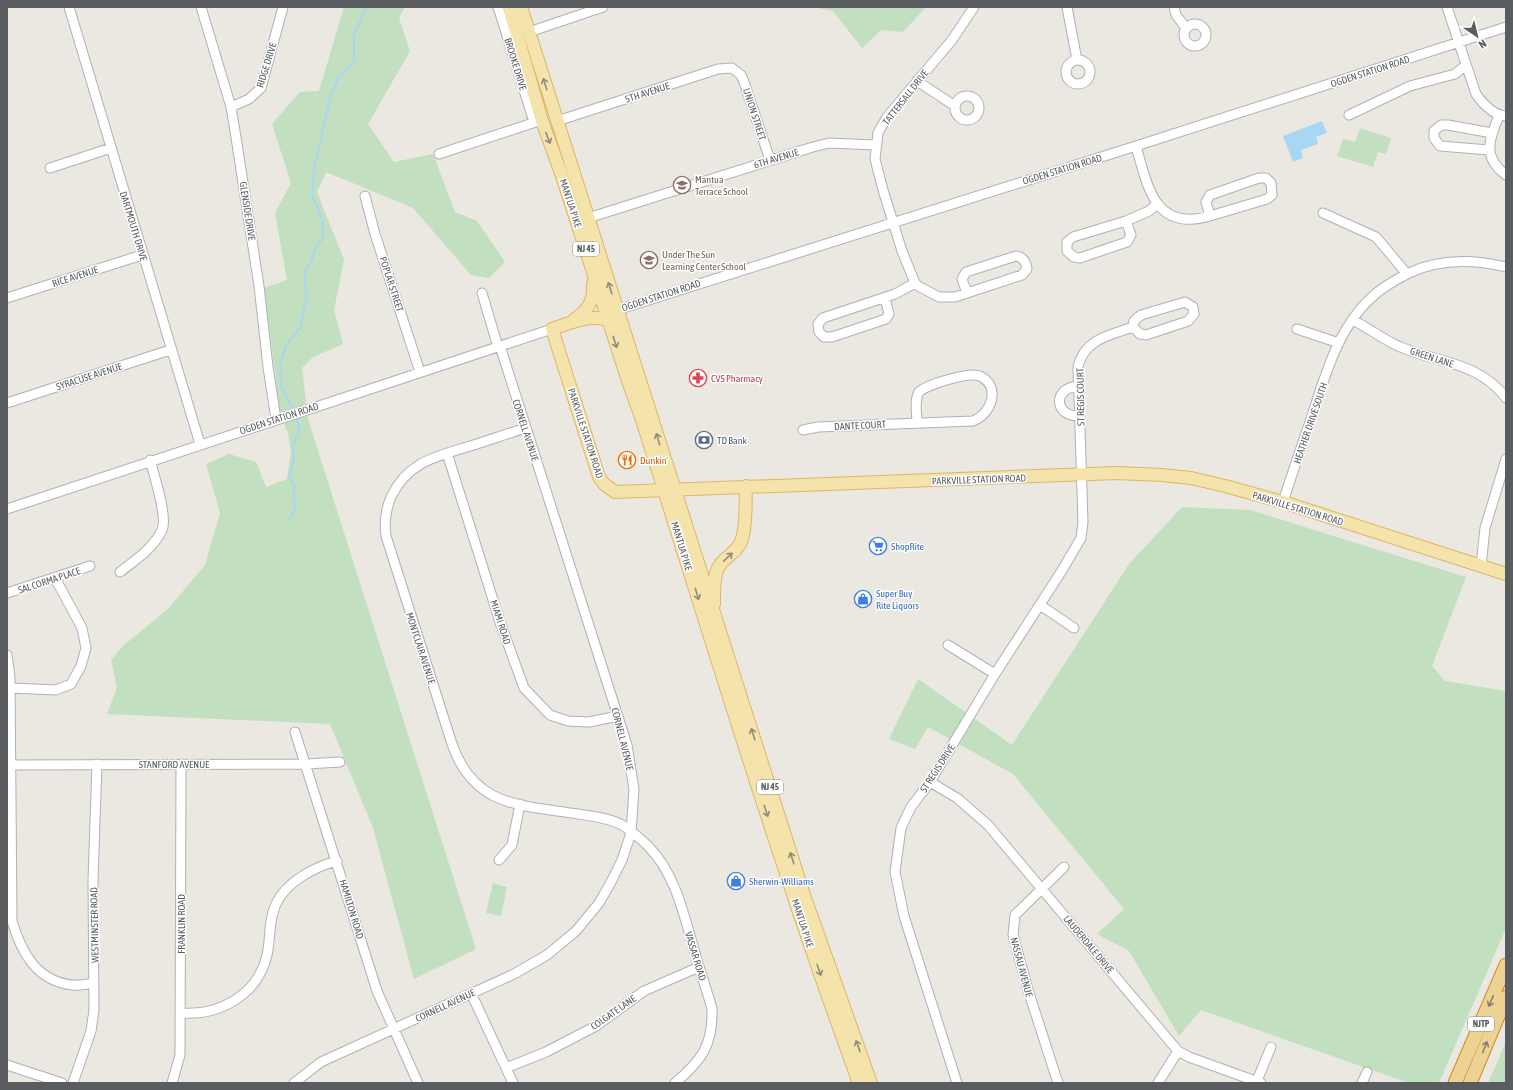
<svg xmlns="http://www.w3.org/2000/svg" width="1513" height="1090" font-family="'Asap Condensed',sans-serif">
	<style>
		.green { fill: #c2dfc0 }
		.water { fill: #a8d7f3 }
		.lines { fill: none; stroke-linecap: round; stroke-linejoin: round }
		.stream { stroke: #a8d7f3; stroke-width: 2 }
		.minor-casing { stroke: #aeb1b5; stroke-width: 11 }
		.major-casing { stroke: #deb566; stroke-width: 14 }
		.highway-casing { stroke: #cf8c1c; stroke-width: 15 }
		.minor { stroke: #fff; stroke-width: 9 }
		.major { stroke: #f4e4ac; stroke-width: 12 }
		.highway { stroke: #eed294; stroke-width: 13 }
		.oneway { stroke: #8f8c7b }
		.oneway2 { stroke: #868070 }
		.labels { text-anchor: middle; stroke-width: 3; stroke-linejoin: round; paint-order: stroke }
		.shield { fill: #fff; stroke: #8b8e90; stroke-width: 1 }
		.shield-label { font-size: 9px; font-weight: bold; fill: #595d60 }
		.street-label { font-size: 10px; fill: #595d60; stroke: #fff }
		.education-label { font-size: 10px; fill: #785e54; stroke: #fff; text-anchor: start }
		.health-label { font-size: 10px; fill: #be3a42; stroke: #fff; text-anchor: start }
		.service-label { font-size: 10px; fill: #4e5e75; stroke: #fff; text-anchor: start }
		.food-label { font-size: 10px; fill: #c56008; stroke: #fff; text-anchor: start }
		.shop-label { font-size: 10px; fill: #366cbe; stroke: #fff; text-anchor: start }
	</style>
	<rect width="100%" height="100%" fill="#eae8e1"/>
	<path class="green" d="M344,7H405L399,18L410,51L368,124L394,162L433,154L455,212L477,221L505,262L489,278L471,275L413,208L326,172L317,192L344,260L334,310L343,344L313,357L302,368L308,419L476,949L414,979L373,828L330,724L107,714L117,688L111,660L124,645L168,609L205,565L220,513L206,464L229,454L256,462L266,487L287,479L291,452L288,433L280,412L264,288L287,280L275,213L291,183L272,124L300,92L319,91Z
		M813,7H926L903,32L881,30L862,48L833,11Z
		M1360,128L1391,138L1386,154L1378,152L1373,167L1337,156L1343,139L1355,142Z
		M1182,507L1250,510L1466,577L1432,666L1445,681L1506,691V928L1439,1083H1409L1201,1010L1179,1036L1129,951L1097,934L1124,909L1013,774L928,727L915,749L889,739L918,679L1012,745L1129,564Z
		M493,883L507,887L501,916L486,913Z
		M1506,1042V1083H1488Z"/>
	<path class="water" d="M1322,121L1327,133L1316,137L1318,144L1301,150L1303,158L1293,162L1283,136Z"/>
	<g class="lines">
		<path class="stream" d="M294,411L281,386L280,364L286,345L300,328L306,299L305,271L312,260L315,249L323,238V221L312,195L314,169L330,98L338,79L348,69L354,60V34L367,7
			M289,520L296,508L293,493L295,487L289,478L294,461L293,445L300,430L296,417"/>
		<defs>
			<path id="minor" d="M69,7L200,444
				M201,7L231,107L235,131L259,286L268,367L276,419
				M498,7L534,122
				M1067,7L1077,60
				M1174,7L1176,15L1186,28
				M1447,7L1476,94C1483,104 1493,115 1506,116
				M1184 35a11 11 0 1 1 22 0a11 11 0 1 1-22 0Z
				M529,32L603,7
				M1066 72a12 12 0 1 1 24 0a12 12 0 1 1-24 0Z
				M917,81L955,106
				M955 108a12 12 0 1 1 24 0a12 12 0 1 1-24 0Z
				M231,107L249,99L261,88L283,7
				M1349,115L1410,86L1455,74L1466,65
				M1499,116C1489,139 1482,157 1506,175
				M557,121L718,69L732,68L741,75L744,82L770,160
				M1136,146C1148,188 1155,232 1210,216L1267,199L1272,195L1271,183L1266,178H1259L1210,195L1206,202L1210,216
				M1489,150L1440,146L1434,138V131L1441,125H1448L1492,133
				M439,154L539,121
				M50,168L111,148
				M365,196L375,234L420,372
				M1323,213L1376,237L1407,274
				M588,218L813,147L829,143L876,145
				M1126,221L1131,235L1127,242L1080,258L1074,257L1067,251V242L1073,237Z
				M1126,221L1149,211L1157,204
				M482,293L498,347
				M967,293L962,279L966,272L1016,256C1023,257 1026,262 1027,269L1022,275L955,297H939L918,286L915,283L902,251L883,190L875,159L878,133L887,117L952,40L974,7
				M7,298L142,255
				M885,298L889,314L886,319L832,337H824L819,332L818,324L823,318L895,294L915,283
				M617,310L1136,146L1506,27
				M1353,320C1368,328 1383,339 1398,346C1437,363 1478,361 1506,398
				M1297,329L1339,343
				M1078,386C1052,388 1054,417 1080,416
				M7,403L170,350
				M526,428C506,434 487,441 467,447C434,457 407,463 391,497C385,511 384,522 386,536L452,744C474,807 520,805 578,814C592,816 609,818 622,825C629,829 642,840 648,846C676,874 684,916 695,953C700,972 707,990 712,1009C713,1045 702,1060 675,1083
				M803,430L818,427L973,421C992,414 1001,386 980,376C971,371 925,385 919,392C914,400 917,414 917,423
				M447,453L500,622L524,688L550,715L568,721L589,722L618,716
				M1283,502C1292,474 1302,445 1312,416C1325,376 1338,328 1371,298C1382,287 1395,280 1409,273C1439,259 1473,259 1506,267
				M7,509L552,329
				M1481,566L1485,528L1506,459
				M120,572C135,560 153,549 162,530C168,517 154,475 150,460
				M7,593L90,566
				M1040,605L1074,628
				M948,645L995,674
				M7,655L10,677L12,921C21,952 37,982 73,985C79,986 88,984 94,983
				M10,688L56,690L71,684L81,666L86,648L82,628L55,578
				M295,732L377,991L418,1083
				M7,765L307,764L340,762
				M930,782L957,798L988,825L1178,1051L1189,1057L1261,1083
				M499,860L512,845L520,804
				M471,993L513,1083
				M181,1013C219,1016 258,995 267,955C271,938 268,921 276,904C286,882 314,867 337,861
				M7,1065L62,1083
				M506,1068L546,1052L596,1026L644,991L699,967
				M73,1083L91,1031L94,1010L93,880L97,764
				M172,1083L180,1055L181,764
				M294,1083L321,1062L514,974L547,955L576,931L599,903L610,884L622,860L631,833L634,789L627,745L500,346
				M957,1083L904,916L895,872L901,828L911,807L930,782L995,674L1061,572L1081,538L1083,522L1078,367C1084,339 1110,335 1133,327L1140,334L1146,335L1188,321L1194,314L1193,307L1185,302L1141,315L1134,321L1133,327
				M1058,1083L1028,990L1013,935L1015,915L1064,867
				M1158,1083L1178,1051
				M1256,1083L1271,1047
				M1362,1083L1367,1072"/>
			<path id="major" d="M509,7L542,121L562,176L628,381L642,420C712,642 779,865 859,1083
				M521,7L804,895L871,1083
				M574,320C588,310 594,302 593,284
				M608,320C589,314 570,323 552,329L599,477L604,484L615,492L1117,473L1162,475L1191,478L1225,486L1283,502L1506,574
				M714,604C714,593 713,574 720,565C726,556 739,551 742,539C747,523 745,503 746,486"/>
			<path id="highway" d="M1455,1083L1506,965
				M1470,1083L1506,997"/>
		</defs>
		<use href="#minor" class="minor-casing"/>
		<use href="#major" class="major-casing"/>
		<use href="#highway" class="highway-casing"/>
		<use href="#minor" class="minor"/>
		<use href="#major" class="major"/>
		<use href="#highway" class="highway"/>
	</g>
	<defs><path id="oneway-shaft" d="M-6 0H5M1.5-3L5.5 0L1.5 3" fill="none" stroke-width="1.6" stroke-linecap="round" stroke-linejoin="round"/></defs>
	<g class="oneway">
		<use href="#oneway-shaft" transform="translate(545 84) rotate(-108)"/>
		<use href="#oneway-shaft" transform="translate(548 138) rotate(69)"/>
		<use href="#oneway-shaft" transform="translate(610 288) rotate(-108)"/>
		<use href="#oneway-shaft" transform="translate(615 342) rotate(72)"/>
		<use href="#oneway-shaft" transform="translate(658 439) rotate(-106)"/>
		<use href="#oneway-shaft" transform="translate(728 557) rotate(-44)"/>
		<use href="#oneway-shaft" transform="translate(697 594) rotate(73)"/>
		<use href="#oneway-shaft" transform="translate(753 734) rotate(-108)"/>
		<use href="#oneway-shaft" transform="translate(766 811) rotate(72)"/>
		<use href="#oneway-shaft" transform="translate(792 858) rotate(-108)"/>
		<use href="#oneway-shaft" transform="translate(819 970) rotate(71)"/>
		<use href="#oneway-shaft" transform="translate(858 1046) rotate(-110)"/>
	</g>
	<g class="oneway2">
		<use href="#oneway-shaft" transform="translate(1491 1001) rotate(113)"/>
		<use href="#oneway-shaft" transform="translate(1485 1047) rotate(-67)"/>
	</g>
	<defs>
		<symbol id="school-ring" viewBox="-11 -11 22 22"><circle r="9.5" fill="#fff" stroke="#8d6e63" stroke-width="1.5"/><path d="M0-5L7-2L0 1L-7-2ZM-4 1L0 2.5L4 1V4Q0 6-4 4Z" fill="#8d6e63"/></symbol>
		<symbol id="pharmacy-ring" viewBox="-11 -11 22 22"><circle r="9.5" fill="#fff" stroke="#e0444e" stroke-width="1.5"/><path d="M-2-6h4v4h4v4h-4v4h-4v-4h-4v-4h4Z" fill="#e0444e"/></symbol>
		<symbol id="bank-ring" viewBox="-11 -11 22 22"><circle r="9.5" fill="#fff" stroke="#5c6f8a" stroke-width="1.5"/><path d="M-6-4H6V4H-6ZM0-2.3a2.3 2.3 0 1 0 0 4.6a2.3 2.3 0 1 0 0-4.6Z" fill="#5c6f8a"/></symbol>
		<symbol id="restaurant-ring" viewBox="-11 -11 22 22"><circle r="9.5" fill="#fff" stroke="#e8710a" stroke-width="1.5"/><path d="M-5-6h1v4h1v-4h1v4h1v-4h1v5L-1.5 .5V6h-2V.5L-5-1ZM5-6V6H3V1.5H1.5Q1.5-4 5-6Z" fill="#e8710a"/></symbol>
		<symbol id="supermarket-ring" viewBox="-11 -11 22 22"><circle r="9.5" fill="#fff" stroke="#3f7fe0" stroke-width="1.5"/><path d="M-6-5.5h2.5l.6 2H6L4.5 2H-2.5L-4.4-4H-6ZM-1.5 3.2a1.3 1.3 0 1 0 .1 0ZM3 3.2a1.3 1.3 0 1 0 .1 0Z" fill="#3f7fe0"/></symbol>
		<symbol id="shop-ring" viewBox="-11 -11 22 22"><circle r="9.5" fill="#fff" stroke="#3f7fe0" stroke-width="1.5"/><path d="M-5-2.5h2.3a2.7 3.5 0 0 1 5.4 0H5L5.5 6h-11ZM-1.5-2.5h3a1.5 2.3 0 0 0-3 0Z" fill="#3f7fe0"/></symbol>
	</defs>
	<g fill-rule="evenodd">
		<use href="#school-ring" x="672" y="175" width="20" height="20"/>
		<use href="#school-ring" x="639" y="250" width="20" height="20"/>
		<use href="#pharmacy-ring" x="688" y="368" width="20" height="20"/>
		<use href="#bank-ring" x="694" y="430" width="20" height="20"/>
		<use href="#restaurant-ring" x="617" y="450" width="20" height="20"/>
		<use href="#supermarket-ring" x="868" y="536" width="20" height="20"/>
		<use href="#shop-ring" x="853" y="589" width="20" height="20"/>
		<use href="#shop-ring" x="726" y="871" width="20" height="20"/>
	</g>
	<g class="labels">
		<g class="shield">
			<rect x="573" y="242" width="26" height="14" rx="3"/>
			<rect x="757" y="780" width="26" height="14" rx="3"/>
			<rect x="1468" y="1017" width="26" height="14" rx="3"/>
		</g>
		<g class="shield-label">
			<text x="586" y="252">NJ 45</text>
			<text x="770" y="790">NJ 45</text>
			<text x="1481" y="1027">NJTP</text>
		</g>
		<g class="street-label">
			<text transform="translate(516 64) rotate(73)" y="4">BROOKE DRIVE</text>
			<text transform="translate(266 65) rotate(-73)" y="4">RIDGE DRIVE</text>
			<text transform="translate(1370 71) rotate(-18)" y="4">OGDEN STATION ROAD</text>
			<text transform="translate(647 92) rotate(-18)" y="4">5TH AVENUE</text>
			<text transform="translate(905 97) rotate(-52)" y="4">TATTERSALL DRIVE</text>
			<text transform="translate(755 114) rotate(72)" y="4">UNION STREET</text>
			<text transform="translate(776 158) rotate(-17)" y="4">6TH AVENUE</text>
			<text transform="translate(1062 169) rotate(-17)" y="4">OGDEN STATION ROAD</text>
			<text transform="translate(571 203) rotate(72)" y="4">MANTUA PIKE</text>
			<text transform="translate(248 211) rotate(81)" y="4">GLENSIDE DRIVE</text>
			<text transform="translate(134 226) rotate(73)" y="4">DARTMOUTH DRIVE</text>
			<text transform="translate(75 276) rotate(-18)" y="4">RICE AVENUE</text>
			<text transform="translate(392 284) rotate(72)" y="4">POPLAR STREET</text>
			<text transform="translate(661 295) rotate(-18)" y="4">OGDEN STATION ROAD</text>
			<text transform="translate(1432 357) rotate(18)" y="4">GREEN LANE</text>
			<text transform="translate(89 376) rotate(-18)" y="4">SYRACUSE AVENUE</text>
			<text transform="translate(1080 397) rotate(-91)" y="4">ST REGIS COURT</text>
			<text transform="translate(279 418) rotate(-18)" y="4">OGDEN STATION ROAD</text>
			<text transform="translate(1310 423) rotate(-71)" y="4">HEATHER DRIVE SOUTH</text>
			<text transform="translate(860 425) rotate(-3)" y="4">DANTE COURT</text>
			<text transform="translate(526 430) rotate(72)" y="4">CORNELL AVENUE</text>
			<text transform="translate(586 433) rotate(72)" y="4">PARKVILLE STATION ROAD</text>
			<text transform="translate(979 479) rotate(-2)" y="4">PARKVILLE STATION ROAD</text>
			<text transform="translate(1298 508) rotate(17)" y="4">PARKVILLE STATION ROAD</text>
			<text transform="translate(682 546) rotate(73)" y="4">MANTUA PIKE</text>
			<text transform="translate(49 580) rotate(-18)" y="4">SAL CORMA PLACE</text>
			<text transform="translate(501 622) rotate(72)" y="4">MIAMI ROAD</text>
			<text transform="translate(421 648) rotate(72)" y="4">MONTCLAIR AVENUE</text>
			<text transform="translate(623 739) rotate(76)" y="4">CORNELL AVENUE</text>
			<text x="174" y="768">STANFORD AVENUE</text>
			<text transform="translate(937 768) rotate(-57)" y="4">ST REGIS DRIVE</text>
			<text transform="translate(352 909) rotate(73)" y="4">HAMILTON ROAD</text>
			<text transform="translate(803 923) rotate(72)" y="4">MANTUA PIKE</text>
			<text transform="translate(181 924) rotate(-90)" y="4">FRANKLIN ROAD</text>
			<text transform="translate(94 925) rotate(-91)" y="4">WESTMINSTER ROAD</text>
			<text transform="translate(1089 944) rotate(50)" y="4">LAUDERDALE DRIVE</text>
			<text transform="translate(696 956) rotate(73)" y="4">VASSAR ROAD</text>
			<text transform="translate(1022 967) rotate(75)" y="4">NASSAU AVENUE</text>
			<text transform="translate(445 1005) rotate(-25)" y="4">CORNELL AVENUE</text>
			<text transform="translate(613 1012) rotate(-35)" y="4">COLGATE LANE</text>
		</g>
		<g class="education-label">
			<text x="695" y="183">Mantua<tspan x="695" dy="12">Terrace School</tspan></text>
			<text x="662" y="258">Under The Sun<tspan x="662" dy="12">Learning Center School</tspan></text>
		</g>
		<g class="health-label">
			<text x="711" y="382">CVS Pharmacy</text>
		</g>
		<g class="service-label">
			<text x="717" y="444">TD Bank</text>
		</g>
		<g class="food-label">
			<text x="640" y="464">Dunkin'</text>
		</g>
		<g class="shop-label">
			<text x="891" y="550">ShopRite</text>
			<text x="876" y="597">Super Buy<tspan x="876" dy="12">Rite Liquors</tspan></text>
			<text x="749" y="885">Sherwin-Williams</text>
		</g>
	</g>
	<rect width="1513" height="1090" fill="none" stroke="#595d60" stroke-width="16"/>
	<g transform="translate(1477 36) rotate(145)" stroke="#ffffff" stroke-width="3" paint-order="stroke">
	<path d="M0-3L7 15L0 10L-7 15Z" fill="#595d60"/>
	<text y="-6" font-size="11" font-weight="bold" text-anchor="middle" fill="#595d60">N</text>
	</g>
</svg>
